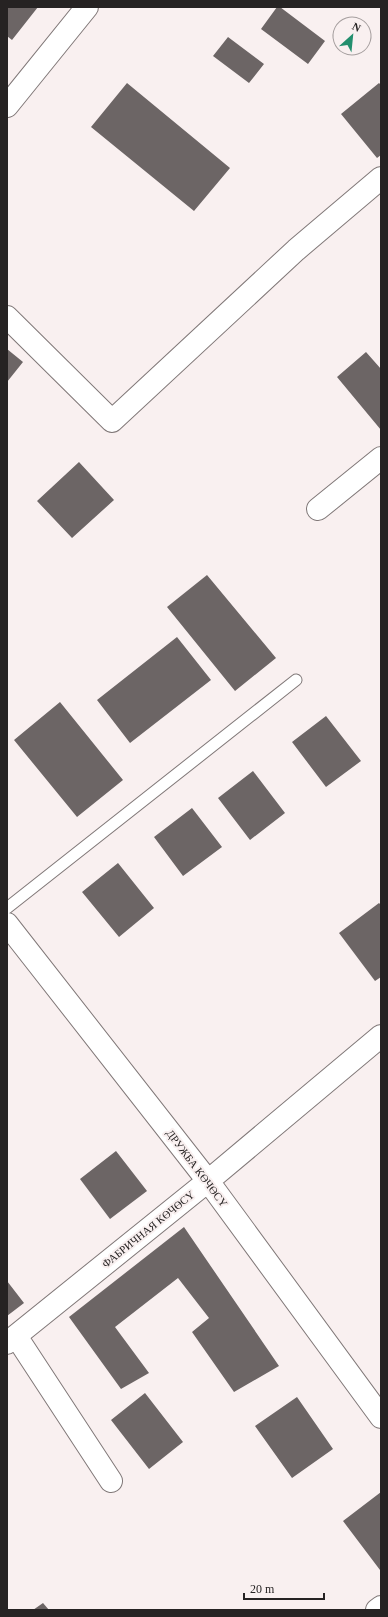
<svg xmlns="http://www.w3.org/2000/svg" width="388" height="1617" font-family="Georgia,serif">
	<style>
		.building { fill: #6c6565 }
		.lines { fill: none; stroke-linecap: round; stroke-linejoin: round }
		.lane-casing { stroke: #807878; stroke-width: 13 }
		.street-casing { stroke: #807878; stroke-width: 24 }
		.lane { stroke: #fff; stroke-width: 11 }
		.street { stroke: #fff; stroke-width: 22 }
		.labels { text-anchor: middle; stroke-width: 4; stroke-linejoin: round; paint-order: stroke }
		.street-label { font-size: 11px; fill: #262323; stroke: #f9f0f0 }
	</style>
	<rect width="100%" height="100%" fill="#f9f0f0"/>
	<path class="building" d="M7,7H38L12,40L7,36Z
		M277,7H280L325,41L308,64L261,29Z
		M228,37L264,64L249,83L213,56Z
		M127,83L230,168L194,211L91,127Z
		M379,83L381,85V155L377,158L341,114Z
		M7,349L23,362L7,382Z
		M366,352L381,369V430L337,377Z
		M79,462L114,500L72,538L37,501Z
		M207,575L276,658L235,691L167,607Z
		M177,637L211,680L130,743L97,700Z
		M60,702L123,780L77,817L14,740Z
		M326,716L361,761L326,787L292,742Z
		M253,771L285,813L250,840L218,798Z
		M192,808L222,847L183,876L154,837Z
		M118,863L154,908L119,937L82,892Z
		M379,903L381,905V977L375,981L339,933Z
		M116,1151L147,1191L110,1219L80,1179Z
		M184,1227L279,1366L234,1392L192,1332L209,1318L178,1278L115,1327L149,1373L121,1389L69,1317Z
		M7,1281L24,1303L7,1316Z
		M145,1393L183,1442L149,1469L111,1420Z
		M297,1397L333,1449L292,1478L255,1426Z
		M381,1492V1569L380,1570L343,1521Z
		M43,1603L49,1610H33Z"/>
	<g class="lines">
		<defs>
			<path id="lane" d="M7,908L296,680"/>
			<path id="street" d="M7,106L87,7
				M7,317L112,421L296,250L381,178
				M318,509L381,458
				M7,924L208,1181L381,1417
				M16,1336L111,1481
				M7,1343L208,1181L381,1036
				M377,1610L381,1607"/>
		</defs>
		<use href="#lane" class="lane-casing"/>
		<use href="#street" class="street-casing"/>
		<use href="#lane" class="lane"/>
		<use href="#street" class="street"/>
	</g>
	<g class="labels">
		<g class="street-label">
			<text transform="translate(197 1168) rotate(53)" y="4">ДРУЖБА КӨЧӨСҮ</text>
			<text transform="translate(148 1229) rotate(-39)" y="4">ФАБРИЧНАЯ КӨЧӨСҮ</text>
		</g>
	</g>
	<rect width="388" height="1617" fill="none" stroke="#262323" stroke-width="16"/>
	<g transform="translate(352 36) rotate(27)"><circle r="19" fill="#f9f0f0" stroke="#a59e9e"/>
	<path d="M0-3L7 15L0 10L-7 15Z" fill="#238f6e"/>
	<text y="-6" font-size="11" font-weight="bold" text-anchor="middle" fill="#262323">N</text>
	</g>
	<path d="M244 1593v6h80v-6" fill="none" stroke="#262323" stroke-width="2"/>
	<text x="250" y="1593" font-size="12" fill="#262323" stroke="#f9f0f0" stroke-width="3" paint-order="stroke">20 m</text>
</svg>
